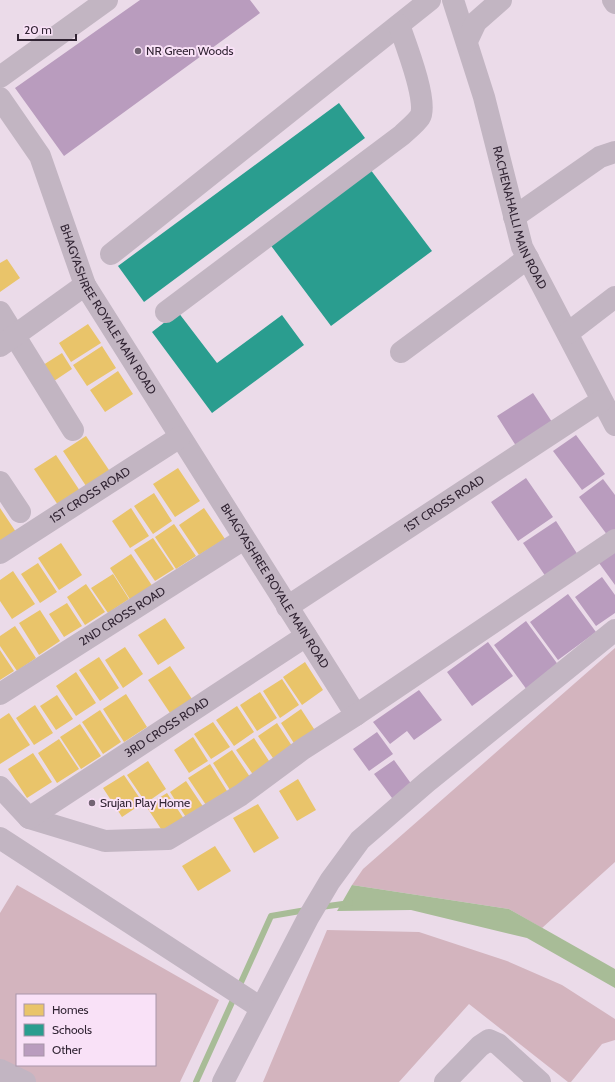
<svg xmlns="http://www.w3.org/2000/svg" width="615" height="1082" font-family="Cabin,sans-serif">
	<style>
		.green { fill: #d3b4be; fill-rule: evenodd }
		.water { fill: #a8bc97 }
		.homes { fill: #e9c46a }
		.schools { fill: #2a9d8f }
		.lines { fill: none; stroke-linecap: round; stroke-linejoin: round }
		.stream { stroke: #a8bc97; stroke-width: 6 }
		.building { fill: #b99cbe }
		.minor { stroke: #c2b5c2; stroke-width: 22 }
		.poi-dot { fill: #726473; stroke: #f9e1f7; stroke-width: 1.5 }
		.labels { text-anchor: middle; stroke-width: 4; stroke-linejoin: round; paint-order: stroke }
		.poi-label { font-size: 12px; fill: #312433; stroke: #f9e1f7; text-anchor: start }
		.street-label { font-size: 12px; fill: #312433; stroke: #f9e1f7 }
	</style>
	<rect width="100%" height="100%" fill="#ebdbe9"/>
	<path class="green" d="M615,648V862L542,928L509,909L352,885L363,869Z
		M17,885L219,1000L180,1082H32L0,1067V913ZM17,995H155V1065H17Z
		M327,930L419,932L507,961L562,985L615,1019V1040L602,1044L571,1082H568L469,1004L399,1082H263Z"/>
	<path class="water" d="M352,885L509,909L615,969V988L527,938L411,910L337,911Z"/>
	<path class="homes" d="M7,259L20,278L0,292V263Z
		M88,324L101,343L71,362L59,343Z
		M102,346L116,368L87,386L73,365Z
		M62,353L72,369L51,383L40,367Z
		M118,371L133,394L105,412L90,390Z
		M86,436L111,473L88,489L63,451Z
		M56,455L82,494L60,508L34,469Z
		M178,468L200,501L175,517L153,484Z
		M154,493L172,521L153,534L134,506Z
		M0,508L18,535L0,546Z
		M131,508L149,536L130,548L112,521Z
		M204,508L225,539L199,555L179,525Z
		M174,524L196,556L176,569L155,537Z
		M153,538L174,569L155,581L134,550Z
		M61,543L82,575L59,590L38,558Z
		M131,554L153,587L131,601L110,568Z
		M38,563L57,592L40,603L21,574Z
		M13,571L35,604L12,619L0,601V580Z
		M113,574L129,599L108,613L91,588Z
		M86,584L105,612L85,625L67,597Z
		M67,603L82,626L64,637L49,614Z
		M40,610L60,641L39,655L19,623Z
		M165,618L185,648L158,665L138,635Z
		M15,626L36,658L17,671L0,646V636Z
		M125,647L143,674L123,688L105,660Z
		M0,650L14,671L0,680Z
		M99,657L119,688L100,701L79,670Z
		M305,662L323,690L302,705L283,677Z
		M170,666L192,699L170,713L148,680Z
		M76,672L96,703L76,716L56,686Z
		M282,679L299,705L280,718L263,691Z
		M260,692L277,718L257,731L240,705Z
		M126,694L147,727L124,742L103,709Z
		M57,695L73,719L56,730L40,706Z
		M35,705L53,733L34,745L16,718Z
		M237,706L254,732L234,746L216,720Z
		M301,709L318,735L297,748L281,723Z
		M100,710L121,742L103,754L82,722Z
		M9,713L30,745L0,764V719Z
		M213,722L230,747L211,759L194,734Z
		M277,723L294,749L275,761L258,736Z
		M80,724L101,756L81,769L60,737Z
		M193,737L208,761L189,773L174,750Z
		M254,738L271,764L254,776L236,750Z
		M59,739L79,769L57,783L38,753Z
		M232,750L250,777L230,790L213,763Z
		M33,753L52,782L27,798L8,769Z
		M148,761L166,789L146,803L127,775Z
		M210,764L227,791L206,805L188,778Z
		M124,775L143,803L122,817L103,788Z
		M298,779L316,810L297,821L279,791Z
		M186,781L204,808L187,819L170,792Z
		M167,793L184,819L163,832L146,806Z
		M258,804L279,838L254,853L233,818Z
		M215,846L231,871L198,891L182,866Z"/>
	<path class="schools" d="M339,103L365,138L144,302L118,266Z
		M370,169L432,251L331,326L269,243Z
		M178,312L217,363L282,315L304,345L212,413L152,332Z"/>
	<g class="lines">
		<path class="stream" d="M321,907L350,903
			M196,1082L271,916L306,910"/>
	</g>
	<path class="building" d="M140,0H250L260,13L64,156L15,88Z
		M533,393L554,425L518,449L497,416Z
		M576,435L605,474L582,490L553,451Z
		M526,478L553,517L518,541L491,502Z
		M603,479L615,495V531L608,536L579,497Z
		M556,521L578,555L546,577L523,543Z
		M615,551V585L599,563Z
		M602,577L615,595V613L596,626L575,597Z
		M568,594L596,632L558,660L530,622Z
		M526,621L559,666L527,690L494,645Z
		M488,642L513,676L472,706L447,672Z
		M419,690L442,720L414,740L407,731L390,744L373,722Z
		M377,732L393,754L369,771L353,749Z
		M394,760L415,789L395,802L374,774Z"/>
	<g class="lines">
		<g class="minor">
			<path id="s1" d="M453,0L484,97L522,247L615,425"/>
			<path d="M613,0L615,3"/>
			<path d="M467,41L476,22L501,0"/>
			<path d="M0,77L107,0"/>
			<path id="s2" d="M0,98L40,156L85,285L356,715"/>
			<path d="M514,217L600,157L615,152"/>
			<path d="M111,254L430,0"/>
			<path d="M0,312L73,430"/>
			<path d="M166,312L402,135C408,129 415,124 420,117C429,104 405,42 399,25"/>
			<path d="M568,333L615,297"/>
			<path d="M0,346L85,285"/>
			<path d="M401,352L528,258"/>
			<path d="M0,482L20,512"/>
			<path id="s3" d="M0,553L180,437"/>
			<path id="s4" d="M287,607L601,401"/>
			<path id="s5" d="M0,694L244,539"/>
			<path d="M0,787L29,818L105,841L168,839L241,795L303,749L356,715L615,540"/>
			<path id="s6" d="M29,818L306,636"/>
			<path d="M0,838L261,1008"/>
			<path d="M0,1070L25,1082"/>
			<path d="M223,1082L308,918L330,881L360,840L427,782L615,630"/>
			<path d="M445,1082L480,1046L489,1040L498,1044L540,1082"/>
		</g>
	</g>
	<g class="poi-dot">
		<circle cx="138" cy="51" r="4"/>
		<circle cx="92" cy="803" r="4"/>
	</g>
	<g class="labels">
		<g class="poi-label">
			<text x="146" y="55">NR Green Woods</text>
			<text x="100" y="807">Srujan Play Home</text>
		</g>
		<g class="street-label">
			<text dy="4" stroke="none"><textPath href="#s1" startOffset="228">RACHENAHALLI MAIN ROAD</textPath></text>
			<text dy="4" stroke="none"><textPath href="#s2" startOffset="239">BHAGYASHREE ROYALE MAIN ROAD</textPath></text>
			<text dy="4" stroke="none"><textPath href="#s3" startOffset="107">1ST CROSS ROAD</textPath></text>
			<text dy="4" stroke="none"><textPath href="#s4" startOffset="188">1ST CROSS ROAD</textPath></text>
			<text dy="4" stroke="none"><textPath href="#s2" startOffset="563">BHAGYASHREE ROYALE MAIN ROAD</textPath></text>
			<text dy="4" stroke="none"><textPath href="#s5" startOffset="145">2ND CROSS ROAD</textPath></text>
			<text dy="4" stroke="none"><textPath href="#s6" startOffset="165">3RD CROSS ROAD</textPath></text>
		</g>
	</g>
	<rect x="16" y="994" width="140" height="72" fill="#f9e1f7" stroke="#a995a9"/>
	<rect x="24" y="1004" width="20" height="12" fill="#e9c46a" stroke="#a995a9"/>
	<text x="52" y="1014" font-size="12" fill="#312433">Homes</text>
	<rect x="24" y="1024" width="20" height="12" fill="#2a9d8f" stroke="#a995a9"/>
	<text x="52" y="1034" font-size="12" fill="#312433">Schools</text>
	<rect x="24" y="1044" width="20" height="12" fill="#b99cbe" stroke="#a995a9"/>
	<text x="52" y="1054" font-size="12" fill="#312433">Other</text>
	<path d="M18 34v6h58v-6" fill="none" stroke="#312433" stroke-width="2"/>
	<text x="24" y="34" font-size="12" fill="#312433" stroke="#f9e1f7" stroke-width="3" paint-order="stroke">20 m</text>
</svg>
